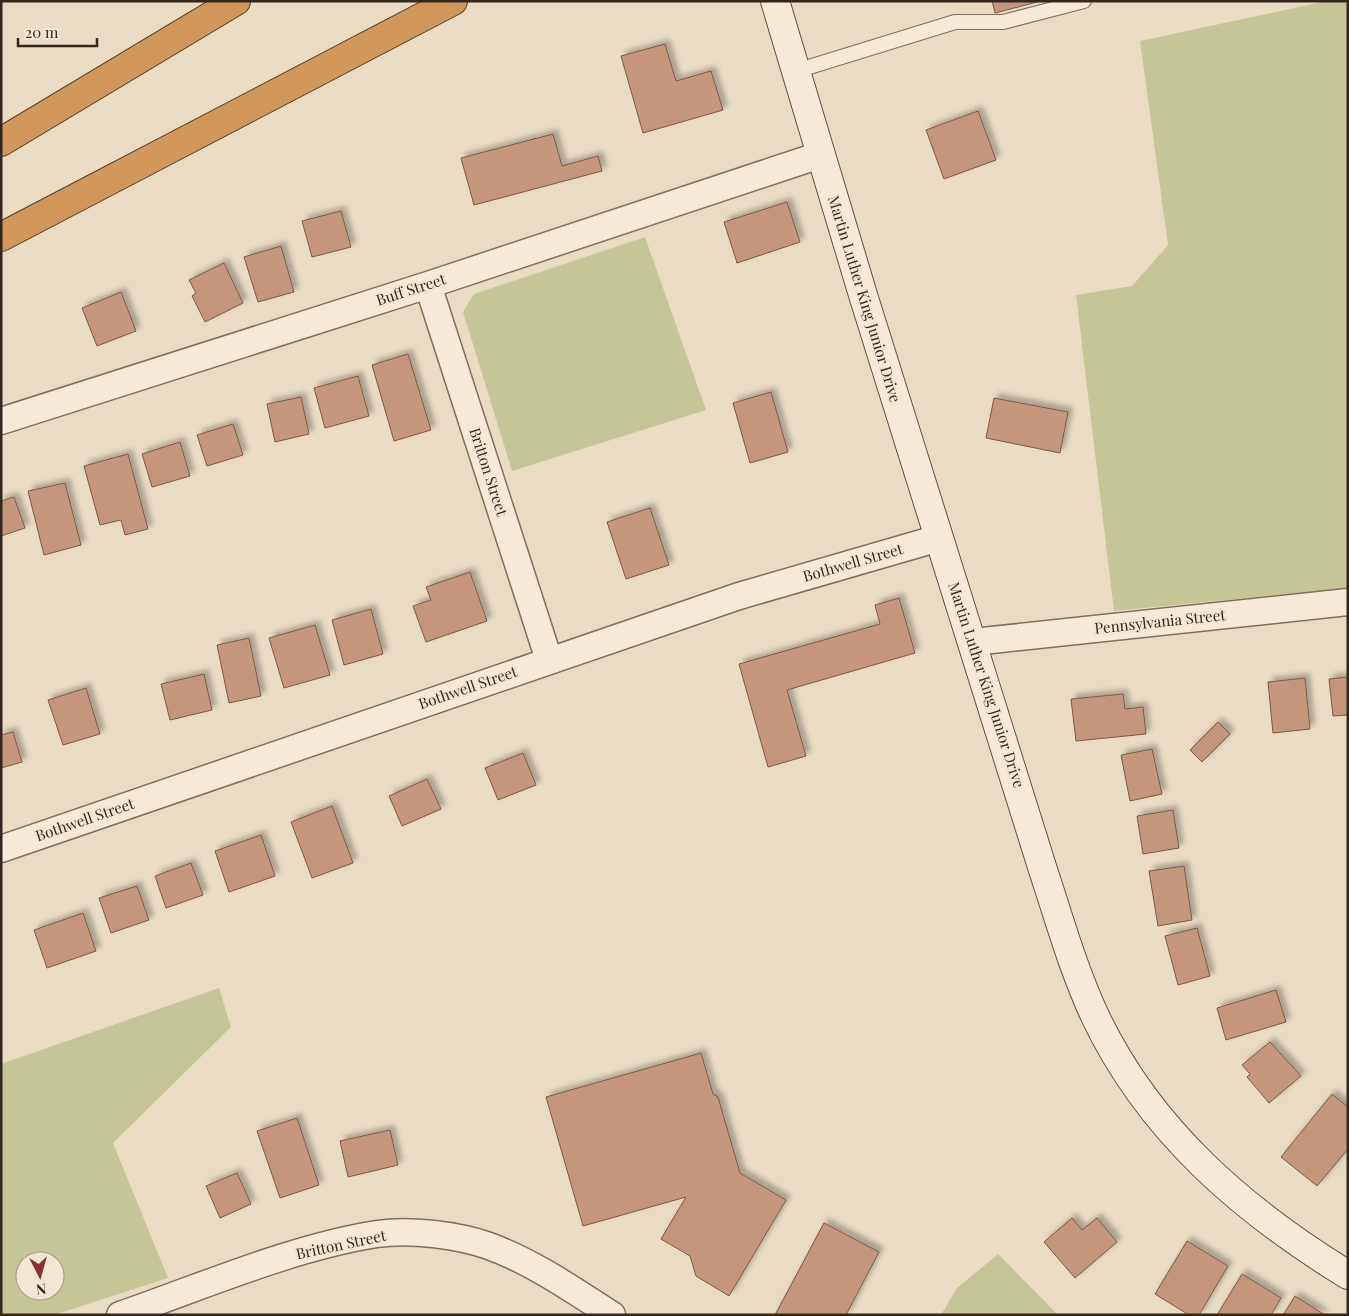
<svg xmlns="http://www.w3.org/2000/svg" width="1349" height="1316" font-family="'Playfair Display',serif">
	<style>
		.green { fill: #c4c698; fill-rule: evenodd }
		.building { fill: #c4967c; stroke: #7f5843; filter: url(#shadow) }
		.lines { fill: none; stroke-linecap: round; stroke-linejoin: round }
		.lane-casing { stroke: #826e5b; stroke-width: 16 }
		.street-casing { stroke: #826e5b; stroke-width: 29 }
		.secondary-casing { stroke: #644f3f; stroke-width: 30 }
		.highway-casing { stroke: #503d2f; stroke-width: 30 }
		.lane { stroke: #f5ead5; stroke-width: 14 }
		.street { stroke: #f5ead5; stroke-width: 26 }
		.secondary { stroke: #f5ead5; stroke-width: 28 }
		.highway { stroke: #d2975a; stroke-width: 28 }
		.labels { text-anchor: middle; stroke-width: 4.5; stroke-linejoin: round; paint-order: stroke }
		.street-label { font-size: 15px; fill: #33271e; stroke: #f2e7d2 }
	</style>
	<defs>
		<filter id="shadow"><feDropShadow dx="4.5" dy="-4.5" stdDeviation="2.5" flood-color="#0004"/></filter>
	</defs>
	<rect width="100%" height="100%" fill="#eadcc3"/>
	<path class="green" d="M1327,1H1348V588L1114,611L1076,295L1132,286L1168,245L1140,41Z
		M645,237L706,410L512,471L463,312L474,294Z
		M219,988L231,1027L113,1143L168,1278L54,1315H1V1064ZM25,1261H55V1291H25Z
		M998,1254L1058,1315H941L957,1288Z"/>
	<path class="building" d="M992,1H1041L995,13Z
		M665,44L676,81L711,71L723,110L643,133L621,56Z
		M978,111L996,160L944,179L926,130Z
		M553,134L562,166L598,156L602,171L474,205L461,158Z
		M787,202L800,242L737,263L724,222Z
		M341,211L351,247L312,257L302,221Z
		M281,246L294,292L258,302L244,257Z
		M224,263L243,303L205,322L192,296L196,293L189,280Z
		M121,292L136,331L97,346L82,308Z
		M408,354L431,430L394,441L372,365Z
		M358,376L369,416L325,428L314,388Z
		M771,392L788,452L750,463L733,403Z
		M301,397L309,434L275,442L267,404Z
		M994,398L1068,412L1060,453L986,438Z
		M233,424L243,455L207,466L197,435Z
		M180,442L190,476L152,487L142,454Z
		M128,454L148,529L125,535L121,520L100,525L84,466Z
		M65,483L81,545L44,555L28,491Z
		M14,497L25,528L1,536V501Z
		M650,508L669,565L626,579L607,522Z
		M470,572L487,621L426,642L413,606L431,600L426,587Z
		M899,598L915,653L787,690L806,756L768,767L739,664L880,624L875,605Z
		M371,609L383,654L344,665L332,620Z
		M315,625L330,675L284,688L269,638Z
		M249,638L261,696L229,703L217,645Z
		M204,674L212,710L170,720L161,684Z
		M1348,677V715L1333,716L1329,679Z
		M1305,678L1310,729L1273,733L1268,682Z
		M86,688L100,734L63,745L48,700Z
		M1123,694L1125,709L1143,707L1146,734L1076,741L1071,699Z
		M1218,722L1230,734L1202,762L1190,750Z
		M13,732L22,762L1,768V735Z
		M1152,749L1162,794L1130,801L1121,755Z
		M523,753L536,785L498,800L485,768Z
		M427,779L441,809L402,826L389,796Z
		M332,806L353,863L312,878L291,822Z
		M1173,810L1179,848L1143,854L1137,816Z
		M261,835L275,876L229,892L215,851Z
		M191,863L203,895L166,908L155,876Z
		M1184,866L1192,920L1158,926L1149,871Z
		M137,886L149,920L111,933L99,898Z
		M83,913L96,951L47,968L34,930Z
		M1197,928L1210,976L1178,985L1165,936Z
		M1276,990L1286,1022L1226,1040L1217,1008Z
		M1270,1042L1301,1076L1269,1103L1247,1077L1250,1074L1242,1065Z
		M701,1053L713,1094L718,1097L740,1173L786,1200L729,1296L696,1276L690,1256L661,1239L686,1197L583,1226L546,1097Z
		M1332,1094L1348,1107V1149L1317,1186L1281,1157Z
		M297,1118L319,1185L280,1198L257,1131Z
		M390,1130L398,1165L348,1177L340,1141Z
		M237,1173L251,1204L220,1218L206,1186Z
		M1072,1218L1082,1230L1097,1218L1117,1242L1075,1278L1044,1242Z
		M824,1223L879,1252L846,1315H775Z
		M1187,1241L1228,1266L1199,1315H1189L1155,1294Z
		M1242,1274L1281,1298L1271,1315H1217Z
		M1295,1296L1325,1315H1283Z"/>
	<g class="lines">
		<defs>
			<path id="lane" d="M796,71L955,22H1003L1084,1"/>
			<path id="street" d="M428,285L549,660
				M1,421L428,285L820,155
				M973,642L1348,602
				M1,849L739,596L939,538
				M120,1315C201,1287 293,1247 377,1234C410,1229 458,1235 489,1246C533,1262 573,1290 612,1315"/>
			<path id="secondary" d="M775,1L863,295L1043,870C1059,918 1073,969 1095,1016C1149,1130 1242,1210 1348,1275"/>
			<path id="highway" d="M1,142L236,1
				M1,237L453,1"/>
		</defs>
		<use href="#lane" class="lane-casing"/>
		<use href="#street" class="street-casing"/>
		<use href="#secondary" class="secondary-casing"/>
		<use href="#highway" class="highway-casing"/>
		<use href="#lane" class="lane"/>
		<use href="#street" class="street"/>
		<use href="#secondary" class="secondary"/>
		<use href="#highway" class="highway"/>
	</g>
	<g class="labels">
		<g class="street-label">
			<text transform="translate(411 290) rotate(-18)" y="5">Buff Street</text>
			<text transform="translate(864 299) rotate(73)" y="5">Martin Luther King Junior Drive</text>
			<text transform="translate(488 472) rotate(72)" y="5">Britton Street</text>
			<text transform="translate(853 563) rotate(-16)" y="5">Bothwell Street</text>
			<text transform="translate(1160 622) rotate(-6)" y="5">Pennsylvania Street</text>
			<text transform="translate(986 685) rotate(72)" y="5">Martin Luther King Junior Drive</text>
			<text transform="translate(468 688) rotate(-19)" y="5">Bothwell Street</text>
			<text transform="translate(85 820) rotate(-19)" y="5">Bothwell Street</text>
			<text transform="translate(341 1245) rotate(-12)" y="5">Britton Street</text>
		</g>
	</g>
	<rect width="1349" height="1316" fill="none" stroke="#33271e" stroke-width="5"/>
	<g transform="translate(40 1276) rotate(174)"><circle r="24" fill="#f2e7d2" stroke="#a69a8a"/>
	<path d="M0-4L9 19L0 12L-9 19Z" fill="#8b3136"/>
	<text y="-8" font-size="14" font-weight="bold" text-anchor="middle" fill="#33271e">N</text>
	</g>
	<path d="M18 38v8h79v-8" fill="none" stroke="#33271e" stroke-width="2.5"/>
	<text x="25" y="38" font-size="15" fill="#33271e" stroke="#f2e7d2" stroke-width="4" paint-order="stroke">20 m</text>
</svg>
